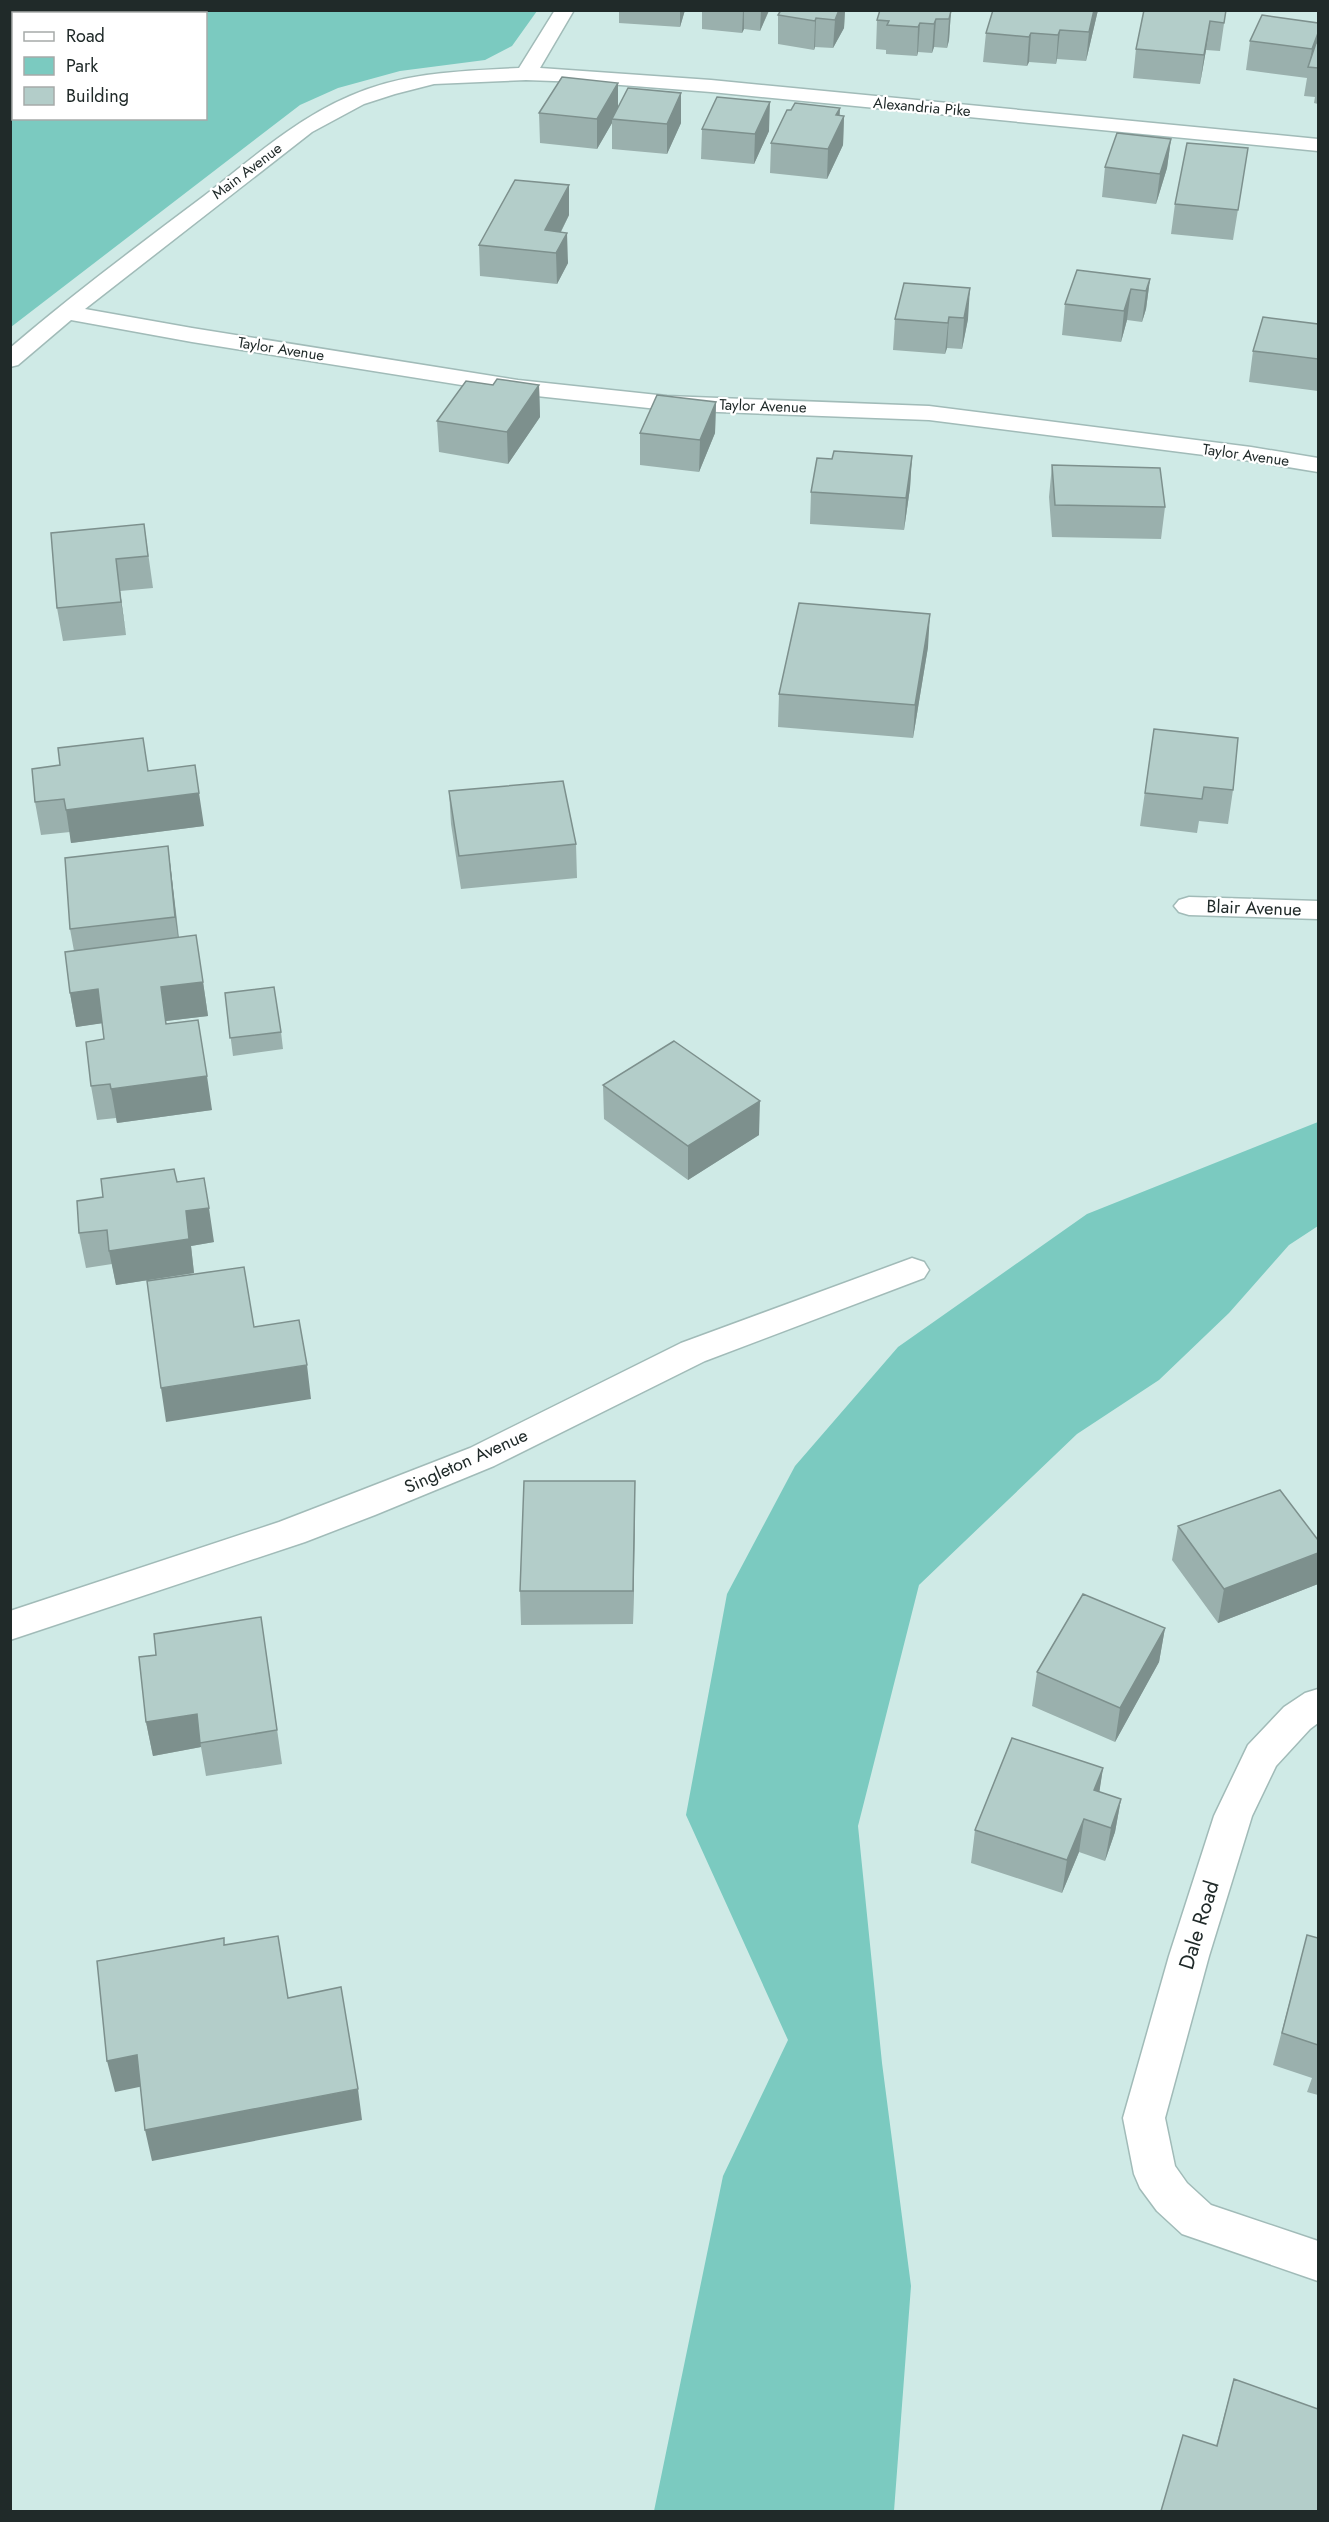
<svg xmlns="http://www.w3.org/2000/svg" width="1329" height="2522" font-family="Jost,sans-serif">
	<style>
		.green { fill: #7bcac0 }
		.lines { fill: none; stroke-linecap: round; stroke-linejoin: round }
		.minor-casing { stroke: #a1bbb8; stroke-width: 3 }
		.minor { fill: #fff; fill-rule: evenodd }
		.wall { fill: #9ab0ad }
		.shaded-wall { fill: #7d908d }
		.building { fill: #b3cdc9; stroke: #7d908d; stroke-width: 1.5 }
		.labels { text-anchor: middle; stroke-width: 4.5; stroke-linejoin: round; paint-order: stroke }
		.far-street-label { font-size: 15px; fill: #202a29; stroke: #fff }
		.street-label { font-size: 18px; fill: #202a29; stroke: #fff }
		.near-street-label { font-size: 21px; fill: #202a29; stroke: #fff }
	</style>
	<rect width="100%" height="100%" fill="#cfeae6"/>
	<path class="green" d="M126,11V10L537,11L512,46L485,60L400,71L338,88L300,105L11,327V104L13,102L14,118H206V14L122,13Z
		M1318,1122V1226L1289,1245L1229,1313L1159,1380L1077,1434L919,1585L858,1826L882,2063L911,2286L894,2511H654L723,2176L788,2040L686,1815L727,1594L795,1466L898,1347L1087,1214Z"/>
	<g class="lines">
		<defs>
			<path id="minor" d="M555,10H574L540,68L711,80L1318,139V151L711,92L582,82L526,80L434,84L395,94L364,104L312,132L85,309L192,328L518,380L667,396L929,406L1251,447L1318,458V472L1251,461L929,420L667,410L518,394L192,342L71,320L18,365L10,367V348C73,294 139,245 204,196C250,160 296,119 350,96C404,72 461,71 519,68Z
				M1189,897L1318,901V919L1189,915L1179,912L1174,906L1179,900Z
				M912,1258L924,1262L929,1270L924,1278L705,1361L494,1466L375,1515L305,1542L10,1640V1611L279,1522L349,1495L470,1448L681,1343Z
				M1318,1689V1723L1310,1729L1276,1766L1252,1816L1209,1956L1165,2118L1175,2166L1187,2183L1211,2205L1318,2241V2281L1182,2234L1157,2211L1140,2188L1134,2174L1123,2118L1169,1956L1214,1816L1248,1745L1284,1707L1305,1693Z"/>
		</defs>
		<use href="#minor" class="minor-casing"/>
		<use href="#minor" class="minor"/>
	</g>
	<path class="wall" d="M619,10H685L680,27L619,23Z
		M702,10H778V12L769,11L760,31L744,29L742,33L702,29Z
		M845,10L844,28L833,48L815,47L814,50L778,44V15Z
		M993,10H1098L1086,61L1057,59L1056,64L1029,62L1027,66L983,62L986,33Z
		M1226,10L1220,51L1206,50L1200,84L1133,78L1136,49Z
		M951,11L949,40L947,48L934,47L932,53L918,52L917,56L886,54V50L876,49L877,20Z
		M1318,23V104L1314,103L1315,97L1304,96L1307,78L1246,70L1250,41Z
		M681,93V123L667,154L612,149V123L597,149L540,143L539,113L618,107Z
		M840,108L839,115L844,116L843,145L827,179L770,173L771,143L791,110Z
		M702,129L769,131L754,164L701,159Z
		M1171,139L1167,168L1156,204L1102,197L1105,167Z
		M1248,148L1233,240L1171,234L1175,204Z
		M569,185V215L561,232L568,263L557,284L480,276L479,245Z
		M1150,279L1146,309L1142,322L1127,320L1121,342L1062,335L1065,304Z
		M904,283L968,319L962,349L947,348L945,354L893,350L895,319Z
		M1318,324V391L1249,382L1253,351Z
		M539,385L540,417L508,464L439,452L437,421Z
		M716,402L715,433L699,472L640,465V433Z
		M912,456L910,488L904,530L810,524L811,492L832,459Z
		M1052,465L1165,507L1161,539L1052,537L1049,497Z
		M144,524L153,588L120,591L126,635L63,641L57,608Z
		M928,647L913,738L778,727L779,694Z
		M1154,729L1233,790L1228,824L1199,821L1197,833L1140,826Z
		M148,771L204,826L71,843L70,832L41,835L35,802Z
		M449,791L576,844L577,878L461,889L451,824Z
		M168,846L179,937L203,982L208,1016L166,1021V1024L212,1110L117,1123L116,1118L97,1120L91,1086L104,1039L102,1023L76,1027L70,993L74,951L70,929Z
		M225,993L281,1032L283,1049L233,1056Z
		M603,1085L759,1135L688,1180L604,1119Z
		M177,1182L214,1242L191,1246L194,1273L116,1285L112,1264L86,1268L79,1233L103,1197Z
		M635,1481L633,1624L521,1625L520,1591Z
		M1178,1526L1318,1584L1218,1623L1172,1560Z
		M261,1617L282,1764L206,1776L201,1747L153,1756L146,1722L156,1655Z
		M1165,1628L1159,1662L1115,1742L1032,1706L1037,1672Z
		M1103,1768L1099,1792L1121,1799L1115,1832L1105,1861L1079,1852L1062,1893L971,1863L975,1830Z
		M1307,1935L1318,1938V2095L1307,2092L1312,2078L1273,2065Z
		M1234,2379L1318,2409L1216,2446Z"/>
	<path class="shaded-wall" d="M680,10H685L680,27Z
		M743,10H744V29L742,33Z
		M761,10H769L760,31Z
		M839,10H845L844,28L833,48L835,20Z
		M1094,10H1098L1086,61L1089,32Z
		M951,11L949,40L947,48L949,19Z
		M816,18L815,47L814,50L815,21Z
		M936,19L934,47L932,53L934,24Z
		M1210,21L1206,50L1200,84L1204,55Z
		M920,23L918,52L917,56L918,27Z
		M1060,30L1057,59L1056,64L1058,35Z
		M1031,33L1029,62L1027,66L1029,37Z
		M1318,33V49L1309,67L1312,49Z
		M618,83V113L612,119V123L597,149V119Z
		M681,93V123L667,154V124Z
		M770,102L769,131L754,164L755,134Z
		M840,108L839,127L844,116L843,145L827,179L828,149L836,115Z
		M1171,139L1167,168L1156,204L1160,174Z
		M569,185V215L550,253L545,230Z
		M567,233L568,263L557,284L556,253Z
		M1150,279L1146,309L1142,322L1146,291Z
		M970,288L968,319L962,349L964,318Z
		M1131,289L1127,320L1121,342L1124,311Z
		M949,317L947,348L945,354L948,323Z
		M539,385L540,417L508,464L507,432Z
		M716,402L715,433L699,472L700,440Z
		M912,456L910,488L904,530L906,498Z
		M116,559L120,591L126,635L121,602Z
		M930,614L928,647L913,738L915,705Z
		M199,793L204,826L71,843L66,810Z
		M168,846L172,879L180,951L175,917Z
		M203,982L208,1016L166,1021L161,987Z
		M98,989L104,1023L76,1027L70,993Z
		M207,1076L212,1110L117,1123L111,1089Z
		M760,1101L759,1135L688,1180V1146Z
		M209,1208L214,1242L191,1246L194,1273L116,1285L109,1251L186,1211Z
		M307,1365L311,1399L166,1422L161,1388Z
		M635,1481V1515L633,1624V1591Z
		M1318,1553V1584L1218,1623L1224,1589Z
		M1165,1628L1159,1662L1115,1742L1120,1708Z
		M197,1714L201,1747L153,1756L146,1722Z
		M1103,1768L1098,1801L1094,1790Z
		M1121,1799L1115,1832L1105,1861L1111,1828Z
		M1084,1819L1079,1852L1062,1893L1067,1860Z
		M137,2055L144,2086L115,2092L107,2061Z
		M358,2089L362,2120L152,2161L145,2130Z"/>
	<path class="building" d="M781,10H839L835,20L816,18L815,21L778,15Z
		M880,10H942L951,11L949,19H936L934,24L920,23L918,27L887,25L889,21L877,20Z
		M993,10H1094L1089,32L1060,30L1058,35L1031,33L1029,37L986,33Z
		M1144,10H1226L1224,23L1210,21L1204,55L1136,49Z
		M1262,15L1318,23V33L1312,49L1250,41Z
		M1316,43H1318V68L1308,67Z
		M562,77L618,83L597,119L539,113Z
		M628,88L681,93L667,124L612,119Z
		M717,97L770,102L755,134L702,129Z
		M795,103L840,108L836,115L844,116L828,149L771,143L787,110H791Z
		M1117,133L1171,139L1160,174L1105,167Z
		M1187,143L1248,148L1238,210L1175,204Z
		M515,180L569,185L545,230L567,233L556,253L479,245Z
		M1077,270L1150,279L1146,291L1131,289L1124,311L1065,304Z
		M904,283L970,288L964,318L949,317L948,323L895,319Z
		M1263,317L1318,324V359L1253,351Z
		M497,379L539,385L507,432L437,421L466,381L493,385Z
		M657,395L716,402L700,440L640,433Z
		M834,451L912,456L906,498L811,492L817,458L832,459Z
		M1052,465L1160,468L1165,507L1055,505Z
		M144,524L148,556L116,559L121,602L57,608L51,533Z
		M799,603L930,614L915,705L779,694Z
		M1154,729L1238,738L1233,790L1204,787L1202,799L1145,793Z
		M143,738L148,771L195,765L199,793L66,810L64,799L35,802L32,769L60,765L58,748Z
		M563,781L576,844L459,856L449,791Z
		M168,846L175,917L70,929L65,858Z
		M196,935L203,982L161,987L166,1024L198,1020L207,1076L111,1089L110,1084L91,1086L86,1042L104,1039L98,989L70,993L65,952Z
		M274,987L281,1032L230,1038L225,993Z
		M674,1041L760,1101L688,1146L603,1085Z
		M174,1169L177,1182L204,1178L209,1208L186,1211L189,1239L109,1251L107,1230L79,1233L77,1201L103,1197L101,1179Z
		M244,1267L254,1327L299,1320L307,1365L161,1388L147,1281Z
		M524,1481H635L633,1591H520Z
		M1280,1490L1318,1540V1553L1224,1589L1178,1526Z
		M1083,1594L1165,1628L1120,1708L1037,1672Z
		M261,1617L277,1730L200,1743L197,1714L146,1722L139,1657L156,1655L154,1634Z
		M1012,1738L1103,1768L1094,1790L1121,1799L1111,1828L1084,1819L1067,1860L975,1830Z
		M1307,1935L1318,1938V2045L1282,2033Z
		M278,1936L288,1998L341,1987L358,2089L145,2130L137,2055L107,2061L97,1961L224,1938V1945Z
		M1234,2379L1318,2409V2511H1161L1183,2435L1217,2446Z"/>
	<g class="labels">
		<g class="far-street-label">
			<text transform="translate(922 107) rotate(5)" y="5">Alexandria Pike</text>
			<text transform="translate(247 171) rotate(-37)" y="5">Main Avenue</text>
			<text transform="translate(281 349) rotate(9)" y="5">Taylor Avenue</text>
			<text transform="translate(763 406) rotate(2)" y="5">Taylor Avenue</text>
			<text transform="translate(1246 455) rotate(8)" y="5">Taylor Avenue</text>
		</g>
		<g class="street-label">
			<text transform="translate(1254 908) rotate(2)" y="6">Blair Avenue</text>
			<text transform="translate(466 1461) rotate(-24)" y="6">Singleton Avenue</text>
		</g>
		<g class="near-street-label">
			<text transform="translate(1199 1925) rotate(-73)" y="7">Dale Road</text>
		</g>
	</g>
	<rect width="1329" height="2522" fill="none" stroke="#202a29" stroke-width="24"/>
	<rect x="12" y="12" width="195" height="108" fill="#ffffff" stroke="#a6aaa9" stroke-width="1.5"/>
	<rect x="24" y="32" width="30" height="9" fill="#ffffff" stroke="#a6aaa9" stroke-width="1.5"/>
	<text x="66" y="42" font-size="18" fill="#202a29">Road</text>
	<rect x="24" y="57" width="30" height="18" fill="#7bcac0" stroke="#a6aaa9" stroke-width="1.5"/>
	<text x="66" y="72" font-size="18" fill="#202a29">Park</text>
	<rect x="24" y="87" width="30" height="18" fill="#b3cdc9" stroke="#a6aaa9" stroke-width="1.5"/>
	<text x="66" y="102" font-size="18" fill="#202a29">Building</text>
</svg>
